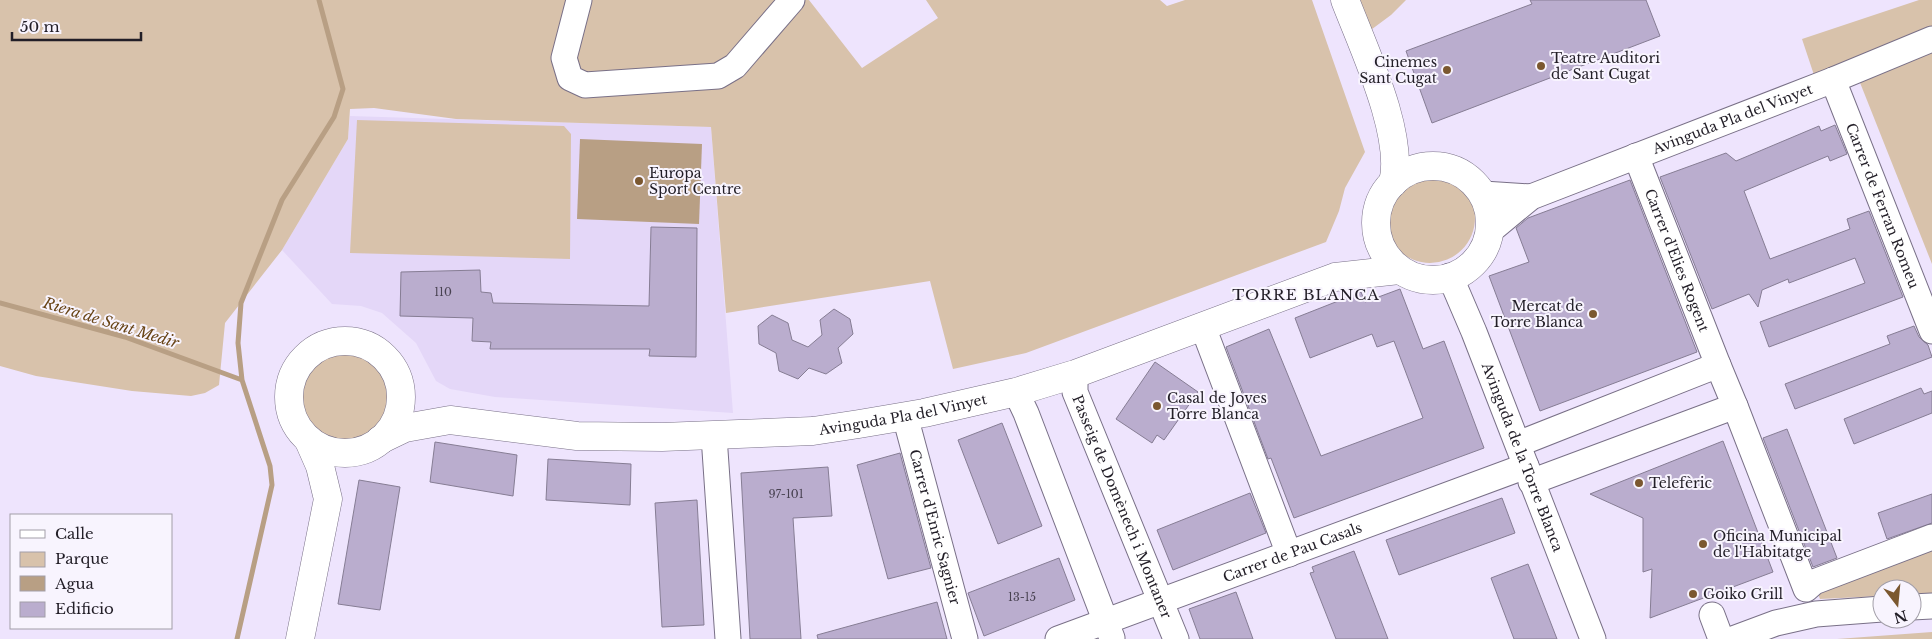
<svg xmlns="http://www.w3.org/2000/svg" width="1932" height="639" font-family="'Libre Baskerville',serif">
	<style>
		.built { fill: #e4d7f8 }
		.green { fill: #d8c2ab }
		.water { fill: #b89f84 }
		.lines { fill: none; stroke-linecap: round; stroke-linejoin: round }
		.stream { stroke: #b89f84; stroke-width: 5 }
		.building { fill: #baadce; stroke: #867d94 }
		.minor-casing { stroke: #797087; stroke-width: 27 }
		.major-casing { stroke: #797087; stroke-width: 29 }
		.minor { stroke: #fff; stroke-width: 25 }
		.major { stroke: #fff; stroke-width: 28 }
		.poi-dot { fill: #7b5830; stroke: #f8f4fe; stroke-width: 2 }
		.labels { text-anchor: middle; stroke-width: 4; stroke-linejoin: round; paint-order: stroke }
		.number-label { font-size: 11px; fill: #484251 }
		.poi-label { font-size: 14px; fill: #221e27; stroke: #f8f4fe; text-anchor: start }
		.street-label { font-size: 14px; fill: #221e27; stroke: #f8f4fe }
		.neighbourhood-label { font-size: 15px; letter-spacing: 1px; fill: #221e27; stroke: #f8f4fe }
		.water-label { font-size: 15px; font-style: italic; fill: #684416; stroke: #f8f4fe }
	</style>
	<rect width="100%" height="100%" fill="#eee4fd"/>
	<path class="built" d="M350,116L711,127L733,413L495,397L450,389L436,381L416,343L382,313L361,306L332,304L282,250L348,139Z"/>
	<path class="green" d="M0,0H809L862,68L938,18L926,0H1160L1167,6L1185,0H1312L1365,152L1345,188L1339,211L1326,242L1026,353L953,369L930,281L726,313L711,127L456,119L374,108L350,109L348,139L282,250L225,323L219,385L205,393L191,396L132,391L36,376L0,366Z
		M1345,0H1406L1391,15L1360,38Z
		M1919,0H1932V30L1814,75L1802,39Z
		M1932,37V264L1853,65Z
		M357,120L564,126L571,134L570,259L350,253Z
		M1385 218a45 45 0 1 1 90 0a45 45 0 1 1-90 0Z
		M298 395a46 46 0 1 1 92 0a46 46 0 1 1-92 0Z
		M1932,544V594L1912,595V589H1882V596L1820,599L1814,583Z
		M1932,632V639H1837Z"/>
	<path class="water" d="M580,139L702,144L699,224L577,219Z"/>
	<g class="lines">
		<path class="stream" d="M0,303L125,337L242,380
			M237,639L272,485L270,466L242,380L238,343L241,303L282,200L334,117L343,89L319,0"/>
	</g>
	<path class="building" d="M1530,0H1646L1660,36L1432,123L1406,51L1532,4Z
		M1835,125L1847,154L1830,161L1828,156L1744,191L1770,259L1850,229L1847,219L1869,211L1903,297L1769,347L1760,322L1865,283L1855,258L1789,283L1788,279L1762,290L1758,307L1749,294L1712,309L1660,177L1726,153L1736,161L1819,126L1821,131Z
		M1630,180L1697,352L1540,411L1489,276L1529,262L1516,228L1528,218Z
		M651,227L697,228L696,357L649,356L650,349H490L491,342L472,341L473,318L400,316L401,272L480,270L481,292L491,293L493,303L649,306Z
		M1400,289L1423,349L1444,341L1484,448L1294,518L1271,458L1268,459L1226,347L1269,329L1321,456L1423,418L1394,341L1377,347L1372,334L1310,358L1295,318L1361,292L1365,302Z
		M834,309L850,319L853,334L838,348L842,363L826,374L809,368L798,379L779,371L776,353L759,344L758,326L772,315L788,323L792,340L808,347L822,335L820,320Z
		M1914,326L1919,337L1928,345L1932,357L1795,409L1785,384L1890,344L1887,336Z
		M1155,362L1198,392L1164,440L1157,435L1152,443L1116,419Z
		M1921,388L1924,394L1932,391V413L1854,444L1844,419Z
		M1002,423L1042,526L998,544L958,440Z
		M1787,429L1837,558L1813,567L1763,438Z
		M1723,441L1773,572L1650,618L1652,569L1643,572V518L1590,494Z
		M435,442L517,455L513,496L430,482Z
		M900,453L931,568L888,579L857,465Z
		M548,459L631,464L630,505L546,500Z
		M828,467L832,516L793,518L801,639H750L741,473Z
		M359,480L400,487L380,610L338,604Z
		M1250,493L1266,533L1173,570L1157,530Z
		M1932,494V523L1887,539L1878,513Z
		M1502,498L1515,533L1399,575L1386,540Z
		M697,500L704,625L662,627L655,503Z
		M1354,551L1388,639H1336L1310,573L1314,572L1312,567Z
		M1059,558L1075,600L984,636L968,593Z
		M1528,564L1557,639H1514L1491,578Z
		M1236,592L1253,639H1200L1189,609Z
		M937,602L947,639H818L817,635Z"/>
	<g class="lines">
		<defs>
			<g id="minor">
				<path d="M579,0L564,58L570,78L585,85L718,76L735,66L792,0"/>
				<path id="s1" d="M1833,80L1932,331"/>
				<path id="s2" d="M1636,156L1718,365"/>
				<path d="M1483,194L1531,197"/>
				<path id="s3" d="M1491,230L1531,197L1833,80L1932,39"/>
				<path id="s4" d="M1450,276L1474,332L1593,639"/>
				<path d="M1203,327L1289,554"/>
				<path id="s5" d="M1075,374V392L1176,639"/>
				<path d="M1016,392L1026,413L1112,638"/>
				<path d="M1735,406L1806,589L1814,582L1932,537"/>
				<path id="s6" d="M905,416L965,639"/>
				<path d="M714,436L728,639"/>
				<path d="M1518,444L1718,365L1735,406L1531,482"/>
				<path d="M1912,607L1932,606"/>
				<path d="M1712,615L1721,639"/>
				<path id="s7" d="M1058,639L1526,466"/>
				<path d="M1733,639L1776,623L1816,614L1882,609"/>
			</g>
			<g id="major">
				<path d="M1345,0C1363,47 1405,135 1393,183"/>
				<circle cx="1433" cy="223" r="57"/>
				<circle cx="345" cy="397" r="56"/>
				<path id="s8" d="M380,440L405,428L450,420L577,436L662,437L813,431L859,424L924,413L1016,392L1075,374L1335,277L1399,270"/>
				<path d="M300,639L328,499L320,466L309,441"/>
			</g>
		</defs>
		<use href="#minor" class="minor-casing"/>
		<use href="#major" class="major-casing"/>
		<use href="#minor" class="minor"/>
		<use href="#major" class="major"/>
	</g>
	<g class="poi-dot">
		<circle cx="1541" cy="66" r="5"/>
		<circle cx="1447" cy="70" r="5"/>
		<circle cx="639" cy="181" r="5"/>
		<circle cx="1593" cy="314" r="5"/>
		<circle cx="1157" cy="406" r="5"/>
		<circle cx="1639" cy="483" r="5"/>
		<circle cx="1703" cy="544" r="5"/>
		<circle cx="1693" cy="594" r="5"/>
	</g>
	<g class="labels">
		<g class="number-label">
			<text x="443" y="296">110</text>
			<text x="786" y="498">97-101</text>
			<text x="1022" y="601">13-15</text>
		</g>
		<g class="poi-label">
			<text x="1551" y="63">Teatre Auditori<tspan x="1551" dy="16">de Sant Cugat</tspan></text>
			<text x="1437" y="67" text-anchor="end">Cinemes<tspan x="1437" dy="16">Sant Cugat</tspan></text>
			<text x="649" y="178">Europa<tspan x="649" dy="16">Sport Centre</tspan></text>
			<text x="1583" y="311" text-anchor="end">Mercat de<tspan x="1583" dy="16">Torre Blanca</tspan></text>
			<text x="1167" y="403">Casal de Joves<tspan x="1167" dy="16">Torre Blanca</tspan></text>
			<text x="1649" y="488">Telefèric</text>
			<text x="1713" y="541">Oficina Municipal<tspan x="1713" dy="16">de l'Habitatge</tspan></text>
			<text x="1703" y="599">Goiko Grill</text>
		</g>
		<g class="street-label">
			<text dy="5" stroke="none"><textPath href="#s3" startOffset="268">Avinguda Pla del Vinyet</textPath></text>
			<text dy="5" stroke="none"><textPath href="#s1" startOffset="135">Carrer de Ferran Romeu</textPath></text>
			<text dy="5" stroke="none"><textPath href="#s2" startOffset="112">Carrer d'Elies Rogent</textPath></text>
			<text dy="5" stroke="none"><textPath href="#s8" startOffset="529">Avinguda Pla del Vinyet</textPath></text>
			<text dy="5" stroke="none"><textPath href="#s4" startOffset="195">Avinguda de la Torre Blanca</textPath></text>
			<text dy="5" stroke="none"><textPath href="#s5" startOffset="142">Passeig de Domènech i Montaner</textPath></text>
			<text dy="5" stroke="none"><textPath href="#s6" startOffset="115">Carrer d'Enric Sagnier</textPath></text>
			<text dy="5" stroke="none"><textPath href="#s7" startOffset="250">Carrer de Pau Casals</textPath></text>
		</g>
		<g class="neighbourhood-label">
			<text x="1306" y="300">TORRE BLANCA</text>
		</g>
		<g class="water-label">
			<text transform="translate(111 323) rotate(17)" y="5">Riera de Sant Medir</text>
		</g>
	</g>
	<rect x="10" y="514" width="162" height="115" fill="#f8f4fe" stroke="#a29ea8"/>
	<rect x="20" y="530" width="25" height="8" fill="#ffffff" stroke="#a29ea8"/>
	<text x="55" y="539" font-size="15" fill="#221e27">Calle</text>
	<rect x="20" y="552" width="25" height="15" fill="#d8c2ab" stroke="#a29ea8"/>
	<text x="55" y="564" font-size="15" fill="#221e27">Parque</text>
	<rect x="20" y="576" width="25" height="15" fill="#b89f84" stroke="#a29ea8"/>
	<text x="55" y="589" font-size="15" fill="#221e27">Agua</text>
	<rect x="20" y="602" width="25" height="15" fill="#baadce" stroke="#a29ea8"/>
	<text x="55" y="614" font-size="15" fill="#221e27">Edificio</text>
	<g transform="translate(1897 604) rotate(164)"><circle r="24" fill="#f8f4fe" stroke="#a29ea8"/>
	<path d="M0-4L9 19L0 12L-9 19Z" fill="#7b5830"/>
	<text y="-8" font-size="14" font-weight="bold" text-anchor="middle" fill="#221e27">N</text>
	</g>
	<path d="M12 32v8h129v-8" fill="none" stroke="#221e27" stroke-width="2.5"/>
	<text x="20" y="32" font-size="15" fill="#221e27" stroke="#f8f4fe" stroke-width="4" paint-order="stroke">50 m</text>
</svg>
